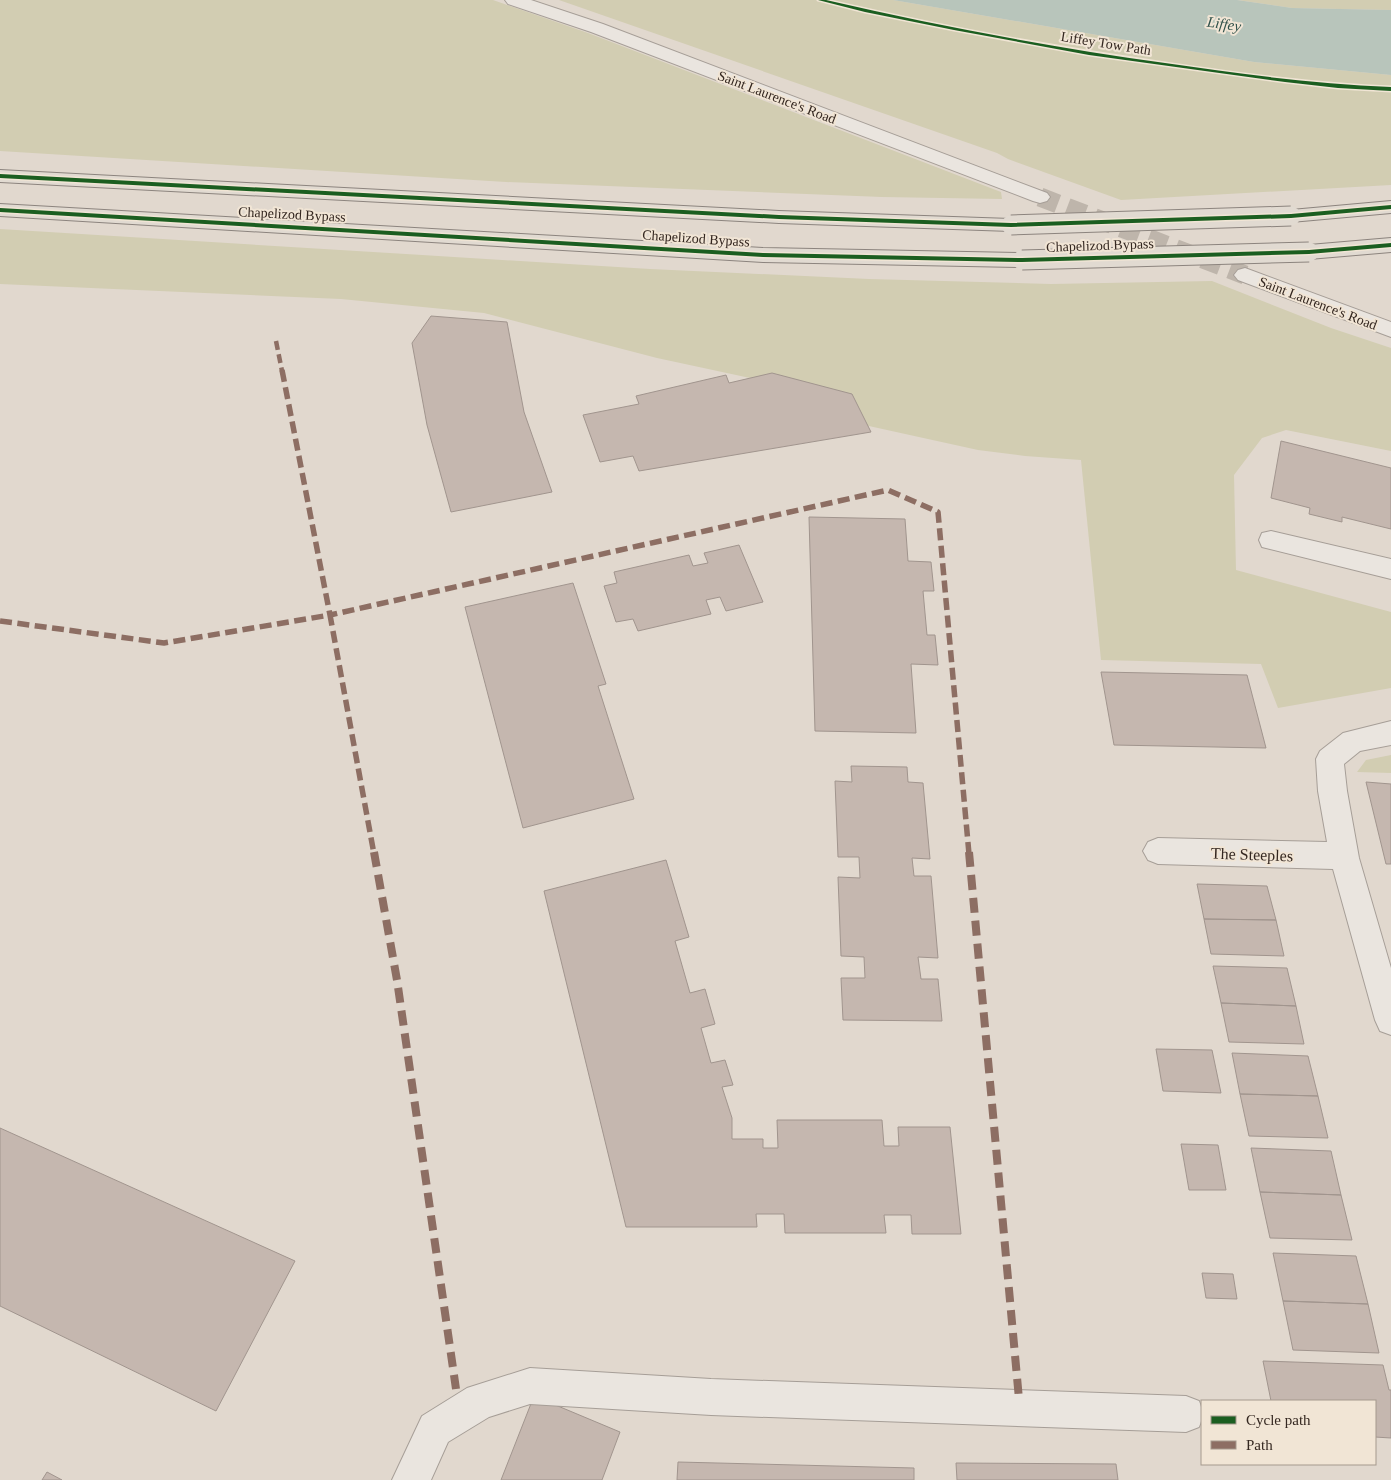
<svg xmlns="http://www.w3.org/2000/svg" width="1391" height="1480" font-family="Georgia,serif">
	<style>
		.green { fill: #d2cdb2 }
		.water { fill: #b8c5bb }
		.building { fill: #c5b7af; stroke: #a1958e }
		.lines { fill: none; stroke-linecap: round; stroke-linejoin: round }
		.minor-tunnel { stroke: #beb5ab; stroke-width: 19; stroke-dasharray: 19 10; stroke-linecap: butt }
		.minor-casing { stroke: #a69e97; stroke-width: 2 }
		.major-casing { stroke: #8c847e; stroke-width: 2 }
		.minor { fill: #eae5df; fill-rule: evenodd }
		.major { fill: #e1dad1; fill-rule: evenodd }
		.major-bridge-casing { stroke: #8c847e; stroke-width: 21; stroke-linecap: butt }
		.major-bridge { stroke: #e1dad1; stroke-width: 19 }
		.quiet-far2 { stroke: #8d6e63; stroke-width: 4.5; stroke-dasharray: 9 4.5; stroke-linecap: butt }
		.quiet-far1 { stroke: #8d6e63; stroke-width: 5.5; stroke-dasharray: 12 5.5; stroke-linecap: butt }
		.quiet { stroke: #8d6e63; stroke-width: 8; stroke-dasharray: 15 8; stroke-linecap: butt }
		.cycleway-casing { stroke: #f1e5d5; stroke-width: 3 }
		.cycleway { fill: #1b5e20; fill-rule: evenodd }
		.labels { text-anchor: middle; stroke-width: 4; stroke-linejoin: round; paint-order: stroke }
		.far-street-label { font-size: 14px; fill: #342720; stroke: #f1e5d5 }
		.far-water-label { font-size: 15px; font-style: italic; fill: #31524b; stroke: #f1e5d5 }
		.street-label { font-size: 16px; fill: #342720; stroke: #f1e5d5 }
	</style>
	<rect width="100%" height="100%" fill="#e1d8ce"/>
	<path class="green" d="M0,0H493L588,33L1001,192L1002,199L882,197L506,182L0,151Z
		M559,0H893L1254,62L1391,75V185L1121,200L1008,159L997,153Z
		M1237,0H1391V10L1292,8Z
		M0,229L650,269L869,279L1051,284L1212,281L1331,328L1391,348V451L1286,430L1262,438L1234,475L1236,570L1391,612V688L1278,708L1261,664L1101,660L1081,460L1025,456L978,450L837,419L782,385L657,358L484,313L341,299L0,284Z
		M1391,755V773L1357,772L1366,760Z"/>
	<path class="water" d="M893,0H1237L1292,8L1391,10V75L1254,62Z"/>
	<path class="building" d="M431,316L507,322L524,412L552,492L451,512L427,425L412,343Z
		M772,373L852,394L871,432L639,471L633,456L600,462L583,415L639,404L636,396L726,375L729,383Z
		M1281,441L1391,468V529L1342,517V522L1309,514L1310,508L1271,498Z
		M809,517L905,519L908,561L931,562L934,591H923L927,635H935L938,665L911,664L916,733L815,731Z
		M739,545L763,602L726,611L720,597L706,600L711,614L638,631L633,619L616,622L604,586L617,583L614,572L689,555L693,566L708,563L704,553Z
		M573,583L606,684L598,686L634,799L523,828L465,607Z
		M1101,672L1247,675L1266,748L1114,745Z
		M851,766L907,767L908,782L923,783L930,859L912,858L914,876H931L938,958L918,957L921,979H938L942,1021L843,1020L841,978H865L864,957L841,956L838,877L860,878L859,857H838L835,781L852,782Z
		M1366,782L1391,784V864H1386Z
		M666,860L689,937L675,941L690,993L705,989L715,1024L701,1028L711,1063L725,1060L733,1085L722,1087L732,1118V1139H763V1148H778L777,1120H882L884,1146H899L898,1127H950L961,1234H912L911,1215H884L886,1233H785L784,1214H756L757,1227H626L544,891Z
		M1197,884L1267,886L1276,920L1204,919Z
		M1204,919L1276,920L1284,956L1211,954Z
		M1213,966L1287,968L1296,1006L1221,1003Z
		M1221,1003L1296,1006L1304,1044L1229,1042Z
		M1156,1049L1212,1050L1221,1093L1163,1091Z
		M1232,1053L1308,1056L1318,1096L1240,1094Z
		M1240,1094L1318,1096L1328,1138L1249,1136Z
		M0,1128L295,1261L216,1411L0,1306Z
		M1181,1144L1218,1145L1226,1190H1189Z
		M1251,1148L1331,1151L1341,1195L1260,1192Z
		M1260,1192L1341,1195L1352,1240L1270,1238Z
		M1273,1253L1356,1256L1368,1304L1283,1301Z
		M1202,1273L1233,1274L1237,1299L1206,1298Z
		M1283,1301L1368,1304L1379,1353L1293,1350Z
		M1263,1361L1383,1365L1389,1390H1391V1438L1375,1437V1401H1271Z
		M534,1396L620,1432L602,1480H501Z
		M678,1462L914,1468V1480H677Z
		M956,1463L1116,1464L1118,1480H957Z
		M47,1472L62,1480H42Z"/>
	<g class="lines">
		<path class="minor-tunnel" d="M1040,197L1245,275"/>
		<defs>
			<path id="minor" d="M505,0H531L603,24L1047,193L1050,197L1047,201L1040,203L1033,201L591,32L508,4Z
				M1245,268L1391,322V337L1238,280L1234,275L1238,270Z
				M1271,531L1391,559V579L1262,547L1259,540L1262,533Z
				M1391,721V745L1360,751L1344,764L1347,791L1359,858L1391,968V1035L1380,1031L1375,1020L1333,869L1158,864L1148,860L1143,851L1148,842L1158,838L1327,842L1318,791L1316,759L1320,751L1343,733Z
				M530,1368L711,1379L1186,1396L1199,1401C1203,1411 1203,1417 1199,1427L1186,1432L711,1415L530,1404L489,1417L448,1442L431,1480H392L422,1416L467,1388Z"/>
			<path id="major" d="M0,170L779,211L1011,219L1018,220L1021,225L1018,230L1011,231L779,223L0,182Z
				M1391,201V213L1291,222L1284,220L1281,216L1284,212L1291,210Z
				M0,204L763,248L1022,253L1029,255L1032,260L1029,265L1022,267L763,262L0,216Z
				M1391,238V252L1309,259L1302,257L1299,252L1302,247L1309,245Z"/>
		</defs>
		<use href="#minor" class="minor-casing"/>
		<use href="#major" class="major-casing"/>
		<use href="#minor" class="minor"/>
		<use href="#major" class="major"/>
		<defs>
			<path id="major-bridge" d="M1011,225L1291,216
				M1022,260L1309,252"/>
		</defs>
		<use href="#major-bridge" class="major-bridge-casing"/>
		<use href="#major-bridge" class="major-bridge"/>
		<path class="quiet-far2" d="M276,341L282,371"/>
		<path class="quiet-far1" d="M282,370L330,615L888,490L938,512L969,854
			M0,621L164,643L330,615L374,854"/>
		<path class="quiet" d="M374,852L397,980L456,1389
			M969,852L1019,1399"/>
		<defs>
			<path id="cycleway" d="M818,0H826C938,26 1051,47 1165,63C1240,74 1315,84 1391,87V91L1338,88L1285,82L1089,55L954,30L865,12Z
				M0,174L779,215L1011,223L1291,214L1391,205V209L1291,218L1011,227L779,219L0,178Z
				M0,208L763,253L1022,258L1309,250L1391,243V247L1309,254L1022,262L763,257L0,212Z"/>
		</defs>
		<use href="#cycleway" class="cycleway-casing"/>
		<use href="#cycleway" class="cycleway"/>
	</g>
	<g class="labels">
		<g class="far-street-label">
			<text transform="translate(1106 43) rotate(9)" y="5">Liffey Tow Path</text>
			<text transform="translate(777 97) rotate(21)" y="5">Saint Laurence's Road</text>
			<text transform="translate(292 214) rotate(3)" y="5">Chapelizod Bypass</text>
			<text transform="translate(696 238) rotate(4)" y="5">Chapelizod Bypass</text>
			<text transform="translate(1100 245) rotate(-2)" y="5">Chapelizod Bypass</text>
			<text transform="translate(1318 303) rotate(21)" y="5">Saint Laurence's Road</text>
		</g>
		<g class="far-water-label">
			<text transform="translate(1224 24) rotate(8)" y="5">Liffey</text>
		</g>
		<g class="street-label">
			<text transform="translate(1252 854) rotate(2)" y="6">The Steeples</text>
		</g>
	</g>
	<rect x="1201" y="1400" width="175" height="65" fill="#f1e5d5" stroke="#a5998d"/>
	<rect x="1211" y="1416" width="25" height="8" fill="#1b5e20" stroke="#a5998d"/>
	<text x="1246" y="1425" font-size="15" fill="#342720">Cycle path</text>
	<rect x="1211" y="1441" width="25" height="8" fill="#8d6e63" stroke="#a5998d"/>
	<text x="1246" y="1450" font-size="15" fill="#342720">Path</text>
</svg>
